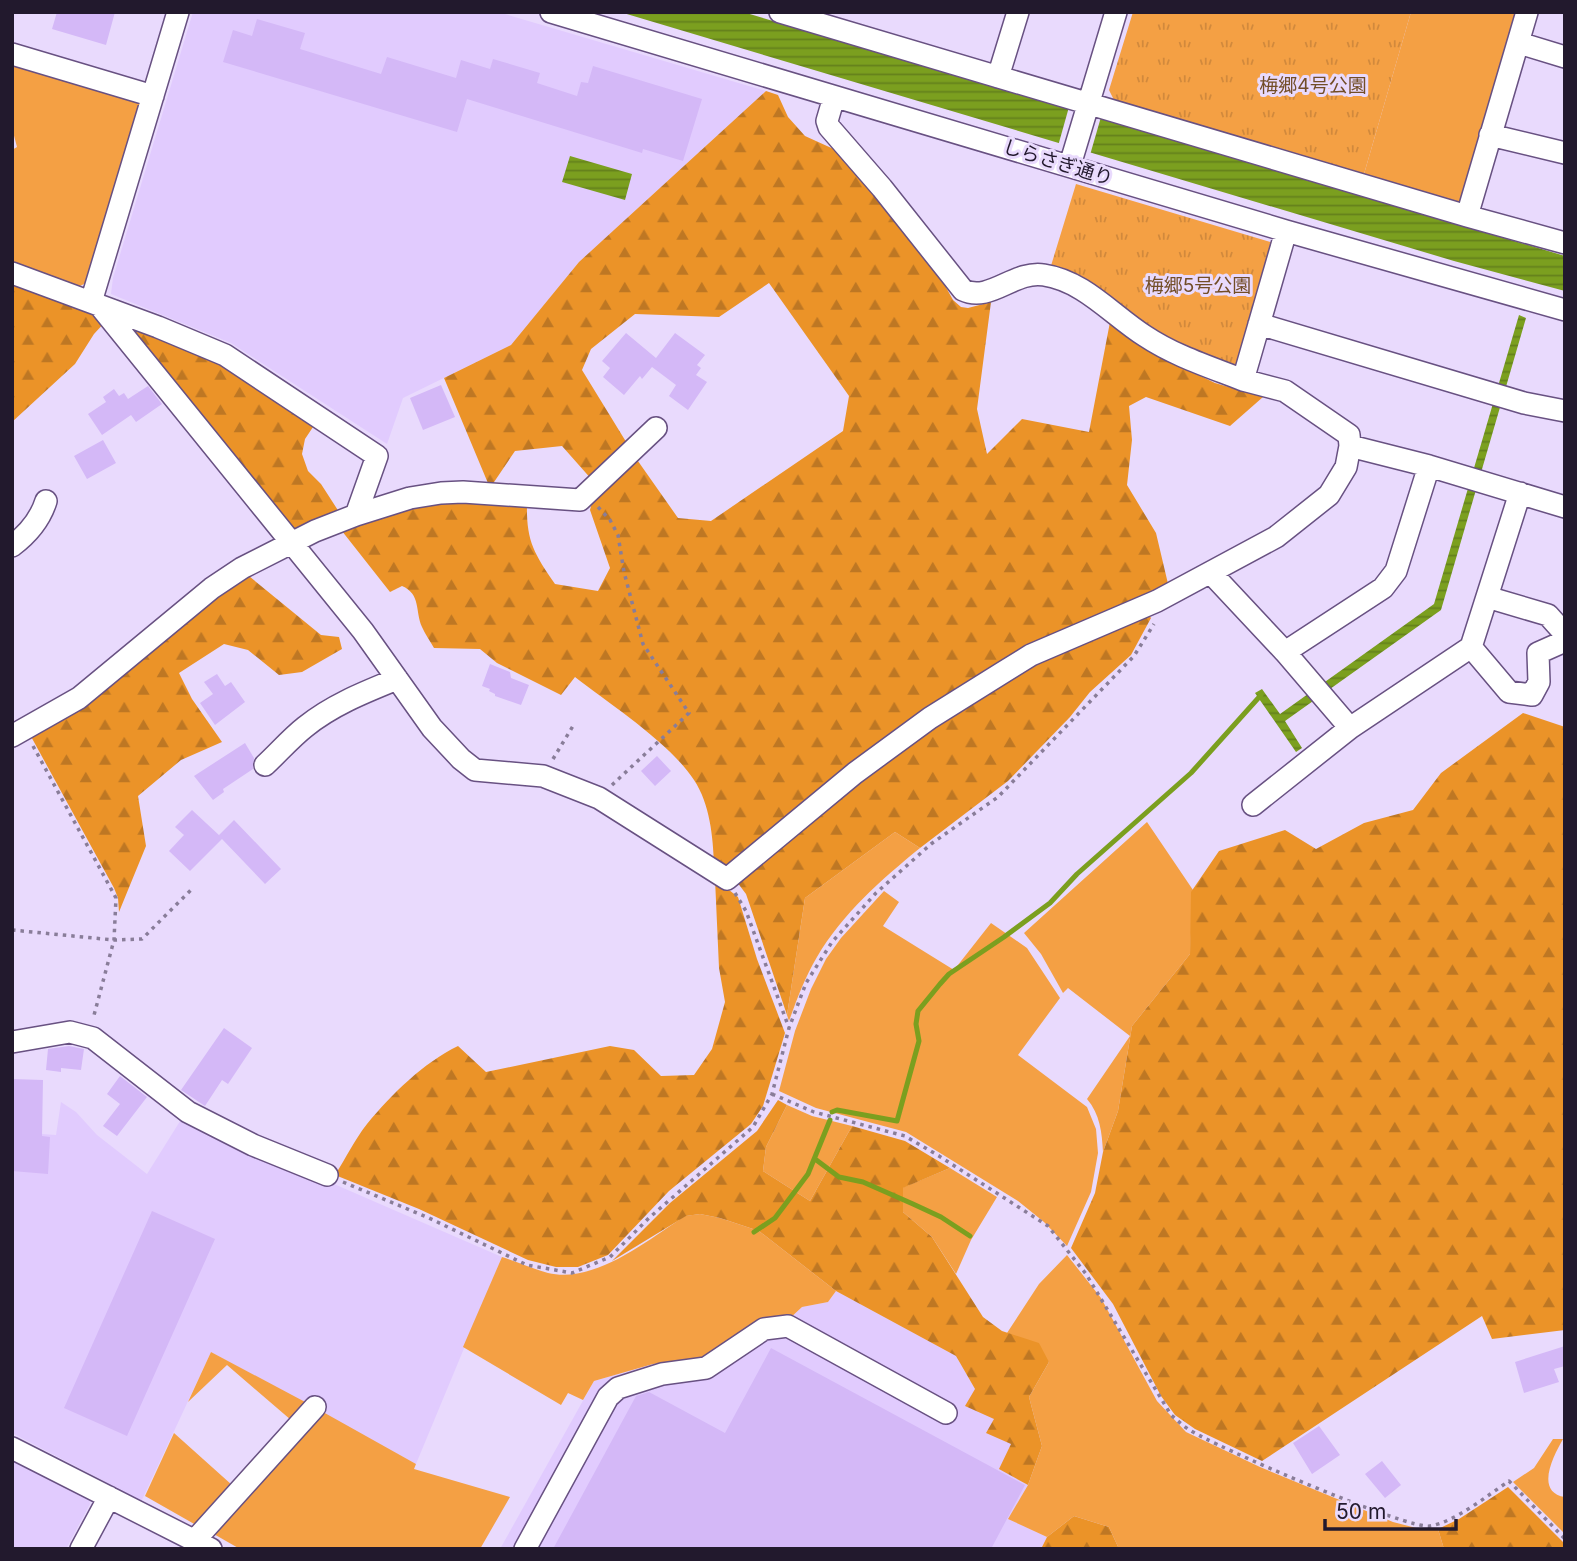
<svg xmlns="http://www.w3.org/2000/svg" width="1577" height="1561" font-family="Inter,'Noto Sans JP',sans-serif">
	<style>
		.built { fill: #e1cbfe }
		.grass { fill: #f4a044 }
		.forest { fill: url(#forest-firs) }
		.park { fill: url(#park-tufts) }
		.water { fill: url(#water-rules) }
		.pier { fill: #e9dafd }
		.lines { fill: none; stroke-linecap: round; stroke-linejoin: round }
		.stream { stroke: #7b9f1f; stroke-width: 5 }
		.building { fill: #d4b8f7 }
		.minor-casing { stroke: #685182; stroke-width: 24 }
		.path { stroke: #897d99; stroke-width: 3.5; stroke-dasharray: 3.5 5; stroke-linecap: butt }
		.minor { stroke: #fff; stroke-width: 21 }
		.labels { text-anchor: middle; stroke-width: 6; stroke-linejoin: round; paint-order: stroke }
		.park-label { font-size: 19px; fill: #724d27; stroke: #e9dafd }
		.street-label { font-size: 19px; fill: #22192d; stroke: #e9dafd }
	</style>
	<defs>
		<pattern id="forest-firs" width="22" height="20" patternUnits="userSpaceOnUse" patternTransform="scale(1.75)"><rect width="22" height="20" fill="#eb9328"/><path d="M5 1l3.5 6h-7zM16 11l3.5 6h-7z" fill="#be7723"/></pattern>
		<pattern id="park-tufts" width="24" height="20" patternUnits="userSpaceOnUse" patternTransform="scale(1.75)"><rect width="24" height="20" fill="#f4a044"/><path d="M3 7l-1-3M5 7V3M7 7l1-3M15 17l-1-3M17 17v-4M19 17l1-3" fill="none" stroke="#d1893c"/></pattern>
		<pattern id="water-rules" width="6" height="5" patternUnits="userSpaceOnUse" patternTransform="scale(1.75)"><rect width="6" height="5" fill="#7b9f1f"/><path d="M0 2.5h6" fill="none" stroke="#64811c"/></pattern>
	</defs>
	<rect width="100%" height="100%" fill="#e9dafd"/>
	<path class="built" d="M193,12H498L766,91L579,262L511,345L403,398L387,444L231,343L111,294L113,278Z
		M61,1102L76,1112L97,1135L147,1174L182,1118L502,1257L416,1464L211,1352L140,1504L102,1480L12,1433V1132L56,1135Z
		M836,1291L956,1356L975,1389L1011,1444L1000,1469L1028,1485L1009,1519L1047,1537L1041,1549H500L594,1381L653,1364L679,1361L788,1320L802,1307L828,1302Z
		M12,1457L89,1497L90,1504L66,1549H12Z"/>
	<path class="grass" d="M1411,12H1518L1463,200L1460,202L1364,174Z
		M18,65L137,100L141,107L90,281L76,288L12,264V150L17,147L12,128V66Z
		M1147,822L1193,890L1190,954L1132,1026L1118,1111L1103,1152C1102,1133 1100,1114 1087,1099L1130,1036L1068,988L1063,993L1041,954L1024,933Z
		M895,832L920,848C882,879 842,914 817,957C805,977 797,999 789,1021L787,1015L805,898Z
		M884,891L899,902L883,926L954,970L991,923L1027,948L1060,998L1018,1055L1087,1107L1096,1129L1098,1153L1091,1192L1067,1246L1044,1222L1018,1201L906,1132L816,1108L779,1091L795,1031L811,989L826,959L841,938Z
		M787,1105L812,1116L852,1126L810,1201L763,1171L766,1147Z
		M950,1168L997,1197L971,1240L956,1274L932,1237L903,1212L902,1188Z
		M700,1214L720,1218L759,1231L836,1291L828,1302L802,1307L788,1320L706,1358L653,1364L594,1381L583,1400L568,1393L561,1405L463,1347L502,1257C517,1262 533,1269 548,1273C595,1284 648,1240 685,1216Z
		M1067,1255L1101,1298L1157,1401L1186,1432L1260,1467L1393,1522L1424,1530L1438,1529L1444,1549H1119L1109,1527L1074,1516L1047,1537L1008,1519L1028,1485L1042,1446L1029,1397L1049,1362L1007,1333L1039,1284Z
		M211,1352L307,1403L291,1420L227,1365L188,1402Z
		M323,1412L416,1464L414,1469L510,1497L480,1549H240L212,1533Z
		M174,1433L232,1485L196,1525L145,1496Z
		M1553,1439H1563C1554,1455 1534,1492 1565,1497V1534L1513,1482L1534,1468Z"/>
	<path class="forest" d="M766,91L778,95L788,117L805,136L838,151L932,262L953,300L961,307L968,308L991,302L977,409L987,454L1022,419L1089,432L1110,322L1166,359L1215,383L1263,397L1230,426L1146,397L1129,406L1132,440L1127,485L1156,533L1169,588L1028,653L734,868L714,864C713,837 710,804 694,780C669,742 612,706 575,677L561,695L497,663L480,649L434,648C430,641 425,634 422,627C415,611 421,594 402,586L390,592L338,526L410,502L527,501C526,540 533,552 555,584L598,591L610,568L590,510L594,495L633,454L678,518L711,521L843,431L849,396L769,283L719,317L635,314L591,349L582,370L628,445L593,481L562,446L515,451L490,488L444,378L511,345L579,262Z
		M12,281L89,309L106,321L94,334L75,364L12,422Z
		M118,322L142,330L220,363L315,424L305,439L302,454L308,471L321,484L341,515L292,538Z
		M244,572L321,635L339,637L342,649L302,672L279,675L248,650L224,644L179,673L192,699L222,742L181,760L138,796L146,846L119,912L118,898L114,888L28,731Z
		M1148,614L1151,618L1131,655L1090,692L1070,717L1008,781L920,848L895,832L805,898L787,1015L746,894L737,882L834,794L1032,658Z
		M1523,713L1565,727V1330L1492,1339L1482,1316L1262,1461L1195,1429L1175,1415L1161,1396L1113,1304L1071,1248L1095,1193L1103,1152L1118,1111L1132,1026L1190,954L1191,892L1219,851L1285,830L1316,849L1364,823L1413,810L1441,773Z
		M715,879L738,897L757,959L785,1033L763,1106L751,1124L669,1191L608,1255L578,1267H556L528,1260L419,1209L335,1175C346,1158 355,1139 367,1124C392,1094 423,1063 458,1046L486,1072L610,1046L634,1050L661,1076L694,1075L712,1049L725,1002L719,968Z
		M778,1100L787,1105L766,1147L763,1171L810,1201L852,1126L905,1141L950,1168L903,1188V1212L932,1237L983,1317L1002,1331L1039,1343L1049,1362L1029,1397L1042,1446L1028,1485L999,1469L1011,1444L986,1433L994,1419L965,1406L975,1389L956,1356L836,1291L759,1231L720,1218L700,1214L686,1216L612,1261L670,1203L757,1131Z
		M1508,1487L1565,1544V1549H1444L1438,1529L1459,1519Z
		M1074,1516L1109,1527L1119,1549H1041L1047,1537Z"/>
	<path class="park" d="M1133,12H1411L1364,174L1114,100L1109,90Z
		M1076,184L1274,243L1237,370L1185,350L1050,269Z"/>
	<path class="water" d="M620,12H743L1565,256V291L1454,261Z
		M570,156L632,174L625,200L562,182Z
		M1519,315L1526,318L1441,610L1285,721L1302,748L1296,752L1255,693L1262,689L1280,714L1434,604Z"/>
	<path class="pier" d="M1069,107L1101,117L1090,155L1058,146Z"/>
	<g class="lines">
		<path class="stream" d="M832,1112L837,1110L897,1121L919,1041L916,1024L918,1011L940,984L949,974L1004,937L1050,903L1077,874L1191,773L1261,695
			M815,1159L839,1177L863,1182L913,1204L941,1217L970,1236
			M754,1232L775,1218L808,1174L830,1120"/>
	</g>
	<path class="building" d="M57,12H115L106,45L52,29Z
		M257,19L305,33L300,49L381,74L387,57L456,78L461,60L490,69L493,59L540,73L537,83L577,96L581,82L588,83L593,66L702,99L683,161L643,149L642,153L467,99L457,132L223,62L233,30L252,36Z
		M626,333L656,358L675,333L705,355L697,365L701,368L696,375L707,382L688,410L669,396L676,385L652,367L642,379L640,376L624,395L603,377L610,368L602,361Z
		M441,385L455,417L423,430L410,398Z
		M148,386L162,404L136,422L131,415L102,435L88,414L106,402L103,397L114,389L119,396L124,393L128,399Z
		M103,440L116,463L87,479L74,456Z
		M490,664L510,672L511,678L529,685L521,705L495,696V694L489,691L490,689L482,686Z
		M217,674L225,686L231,682L245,702L215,725L200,703L213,694L204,682Z
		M245,743L254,758L253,769L223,789L224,792L213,800L194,776Z
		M657,756L671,771L655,786L641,771Z
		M192,810L220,836L219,835L234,820L281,869L265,884L222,839L190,871L169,851L184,835L175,827Z
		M224,1028L252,1048L228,1084L222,1080L205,1106L181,1090Z
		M69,1046L84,1049L81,1070L61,1068V1072L46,1070L48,1049Z
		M120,1076L147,1097L117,1136L103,1126L120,1104L107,1094Z
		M12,1079L43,1080L42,1136L50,1137L48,1174L12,1171Z
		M152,1211L215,1239L127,1436L64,1408Z
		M1565,1346V1366L1554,1369L1559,1382L1524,1393L1515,1362Z
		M771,1348L1025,1485L991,1549H553L636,1396L649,1392L725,1433Z
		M1319,1426L1340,1455L1312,1474L1293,1443Z
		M1382,1461L1401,1485L1385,1498L1365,1474Z"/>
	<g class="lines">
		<defs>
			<path id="minor" d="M551,12L1286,231L1565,310
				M780,12L1467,216L1565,243
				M1519,43L1565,57
				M12,54L153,96
				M998,77L1018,12
				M834,97L827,121L829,127L882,188L963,290C990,303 1014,270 1044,275C1084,281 1112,315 1145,336C1175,356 1210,367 1243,380
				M1490,135L1565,153
				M1070,165L1116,12
				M1467,216L1527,12
				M12,273L158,327L225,355L377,456L356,515
				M91,302L178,12
				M99,305L363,631L432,728L461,759L475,770L543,776L599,798L727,879L855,773L930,718L1002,673L1031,655L1157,601L1276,537L1329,495L1346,467L1350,446L1349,435L1285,391L1243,380L1286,231
				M1259,324L1524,403L1565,411
				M1350,446L1429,466L1565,507
				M12,546C28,534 40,520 46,501
				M1211,573L1285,652L1350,728L1471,647L1520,493
				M1487,597L1548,615L1565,634
				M1471,647L1509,692L1532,695L1539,682L1538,653L1565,641
				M1285,652L1383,588L1396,571L1429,466
				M12,736L79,698L212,588L242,568L315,531L356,515L410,498L441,493L463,492L580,500L656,428
				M265,765C278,753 291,738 305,727C332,705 365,692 397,679
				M1253,805L1350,728
				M12,1042L70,1032L93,1038L188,1112L253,1145L327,1175
				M12,1448L211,1549
				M195,1540L315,1407
				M81,1549L109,1497
				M525,1549L608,1397L618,1388L662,1374L706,1368L764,1329L788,1326L946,1413"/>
		</defs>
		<use href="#minor" class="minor-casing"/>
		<path class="path" d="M598,507L610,520L618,535L624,572L643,644L689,713L612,785
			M33,746L116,898L114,940L93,1019
			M553,759L573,726
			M735,893L746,911L789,1028
			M12,930L114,940L142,939L191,890
			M772,1094L814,1112L905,1136L939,1156L1048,1226L1086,1274L1171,1415C1177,1420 1182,1425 1188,1429C1213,1446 1408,1530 1430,1526C1455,1522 1488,1495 1509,1481L1565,1539
			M343,1182L429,1218L527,1265L572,1273L610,1257L649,1218L753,1127L772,1094L789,1028L806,983L832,942L876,893L931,844L998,797L1134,656L1154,624"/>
		<use href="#minor" class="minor"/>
	</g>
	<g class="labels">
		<g class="park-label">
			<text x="1313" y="92">梅郷4号公園</text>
			<text x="1198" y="292">梅郷5号公園</text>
		</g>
		<g class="street-label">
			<text transform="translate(1058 162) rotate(17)" y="7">しらさぎ通り</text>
		</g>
	</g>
	<rect width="1577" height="1561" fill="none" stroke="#22192d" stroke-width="28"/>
	<path d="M1325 1519v10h131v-10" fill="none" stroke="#22192d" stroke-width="3.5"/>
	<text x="1336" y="1519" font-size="21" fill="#22192d" stroke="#e9dafd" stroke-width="5" paint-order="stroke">50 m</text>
</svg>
